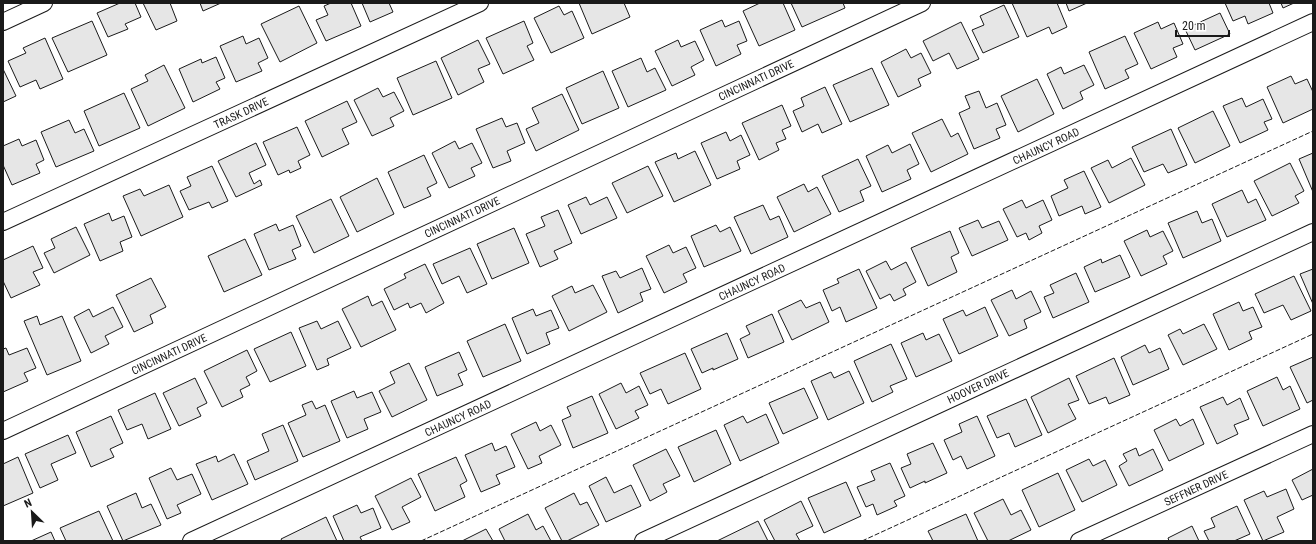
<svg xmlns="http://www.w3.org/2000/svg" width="1316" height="544" font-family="'Roboto Condensed',sans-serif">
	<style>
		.building { fill: #e6e6e6; stroke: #1a1a1a }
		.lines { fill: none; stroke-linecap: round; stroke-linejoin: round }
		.minor-casing { stroke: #1a1a1a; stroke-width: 18 }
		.minor { stroke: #fff; stroke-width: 16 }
		.fence { stroke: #1a1a1a; stroke-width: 1; stroke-dasharray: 5 2; stroke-linecap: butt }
		.labels { text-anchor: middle; stroke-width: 3; stroke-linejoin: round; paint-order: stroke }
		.street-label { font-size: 11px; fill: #1a1a1a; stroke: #fff }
	</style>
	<rect width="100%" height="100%" fill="#fff"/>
	<path class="building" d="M120,3H135L141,17L125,24L128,29L108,37L97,13Z
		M143,3H170L177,21L156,30Z
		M200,3H221L203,11Z
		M331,3H351L361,26L326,41L316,20L328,15L324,6Z
		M362,3H389L393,12L370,22Z
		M579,3H624L630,17L592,34Z
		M760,3H783L795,30L759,46L743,11Z
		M791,3H843L845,8L802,27Z
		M1012,3H1057L1067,27L1052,34L1049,27L1027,37Z
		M1066,3H1087L1069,11Z
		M1225,3H1269L1273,13L1248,24L1245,16L1233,21Z
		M1281,3H1294L1283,8Z
		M1004,5L1019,37L983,53L972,30L984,25L980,16Z
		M299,6L317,43L280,62L261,24Z
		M559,6L564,15L572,11L584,38L551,53L534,18Z
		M1220,13L1230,34L1195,50L1185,29Z
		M722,20L725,27L739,21L747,41L737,45L741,54L716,66L700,30Z
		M92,21L107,55L68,72L52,38Z
		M524,21L533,43L527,46L534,60L503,74L486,38Z
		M961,22L979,59L957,69L949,53L933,61L923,41Z
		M1158,22L1161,29L1174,23L1183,44L1173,48L1177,57L1151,69L1134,33Z
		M243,36L246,44L259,38L268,58L258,63L262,71L236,82L220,46Z
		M1125,36L1138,64L1125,70L1129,78L1105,89L1089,52Z
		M45,38L63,79L40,89L36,80L20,87L8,61L26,53L23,48Z
		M478,40L490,64L478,69L484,82L458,95L441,58Z
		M678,40L681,47L695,41L704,60L691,67L695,75L672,86L655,51Z
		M906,49L911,58L921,53L931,73L918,79L921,86L898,97L881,62Z
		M216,57L225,78L216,82L220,89L193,102L179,69L201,59L202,63Z
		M641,58L647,72L655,68L666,90L628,107L612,71Z
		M436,61L452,98L413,115L397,78Z
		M164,65L185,108L148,126L131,89L148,81L145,75Z
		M1084,65L1094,85L1080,92L1083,99L1063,109L1047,74L1061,67L1064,74Z
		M872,68L889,105L850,122L833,85Z
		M3,69L16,96L3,102Z
		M603,71L619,108L582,124L566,88Z
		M1291,76L1295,84L1307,79L1313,92V109L1283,123L1267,87Z
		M1037,79L1054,114L1018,132L1001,96Z
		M825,87L842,124L822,133L818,124L802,132L793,111L804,106L801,98Z
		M378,88L383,97L394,92L404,111L390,118L394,126L372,136L354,100Z
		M979,91L986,108L997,103L1006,125L996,129L1000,138L974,149L959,113L970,108L965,96Z
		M124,93L140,128L99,146L84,111Z
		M562,94L579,130L536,151L526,129L539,123L532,108Z
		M1242,98L1246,107L1263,99L1272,119L1264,122L1268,130L1240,143L1223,106Z
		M347,101L357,122L342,129L349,144L322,157L305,121Z
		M782,105L791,126L782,130L786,139L776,143L779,150L759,160L742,123Z
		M1213,111L1230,146L1195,163L1178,128Z
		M502,118L506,127L517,123L525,143L507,151L511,161L493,168L476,129Z
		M942,119L951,137L958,133L968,154L931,172L912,133Z
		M69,120L75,133L84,129L94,151L56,167L41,132Z
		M297,127L310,155L298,161L301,168L290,173L289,170L278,175L263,142Z
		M1171,129L1187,165L1168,173L1163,164L1144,172L1132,147Z
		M726,132L730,141L741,135L750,155L737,161L740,169L717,179L701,143Z
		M19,139L22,146L36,140L44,160L36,164L40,173L12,185L3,165V146Z
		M455,141L459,149L472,143L482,163L471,168L475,176L449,188L432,153Z
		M256,143L266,165L249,173L254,184L260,180L262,185L236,197L218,161Z
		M910,144L919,164L907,170L911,179L882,192L866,156L888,145L892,153Z
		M695,151L711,185L674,202L655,162L676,153L678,159Z
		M1313,153V192L1299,159Z
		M424,155L437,183L427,188L431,196L404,208L388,172Z
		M1131,158L1145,185L1109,203L1091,168L1108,160L1112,168Z
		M858,159L871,186L860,191L864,201L839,212L822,176Z
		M1290,163L1304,191L1295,196L1299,203L1272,216L1254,181Z
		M212,166L228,201L212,208L209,202L189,210L180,191L191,186L187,177Z
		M648,166L663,196L627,213L612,183Z
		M1084,171L1101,207L1085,214L1082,206L1059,216L1051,196L1068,188L1064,180Z
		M377,178L394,214L357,232L340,197Z
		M804,184L808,192L817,187L831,214L794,232L777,197Z
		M169,185L183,217L141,236L123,196L140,189L144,196Z
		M1242,190L1248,203L1256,199L1266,220L1227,237L1212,204Z
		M586,197L590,205L607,197L617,218L581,234L568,205Z
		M331,199L349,236L314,253L296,216Z
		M1022,200L1026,208L1043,200L1052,220L1039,226L1042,233L1029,240L1026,233L1017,237L1003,209Z
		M763,205L770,220L779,216L788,237L751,254L734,217Z
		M558,210L572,243L554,251L558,259L540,267L526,234L545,226L541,217Z
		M1197,211L1202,223L1212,219L1221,241L1183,258L1168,223Z
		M109,213L112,221L124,216L132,237L120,242L123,251L100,261L84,224Z
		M978,220L982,228L999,221L1008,240L972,256L959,228Z
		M276,224L279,231L293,225L301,246L292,250L296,259L269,270L254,234Z
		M716,225L720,232L730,227L741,251L704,267L691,236Z
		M76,227L90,255L54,273L44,253L55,248L51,239Z
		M514,228L529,263L492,279L477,244Z
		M1147,230L1150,237L1163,231L1173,251L1163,256L1167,264L1141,276L1124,241Z
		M950,231L959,253L951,257L957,272L928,286L911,248Z
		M245,239L262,275L224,292L208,256Z
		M669,245L673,253L686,247L696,268L683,274L687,282L664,293L646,256Z
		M33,246L43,268L33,272L40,285L11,298L3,281V260Z
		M470,248L487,284L467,293L459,276L442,284L433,264Z
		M1120,255L1130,277L1095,292L1084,267L1101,259L1102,263Z
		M886,261L891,270L906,262L916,282L903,289L906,295L894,301L890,294L880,299L866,271Z
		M425,264L444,303L426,313L421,303L410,308L408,303L394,310L384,289L406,278L404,274Z
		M642,268L651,289L640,293L643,301L618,313L602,276L616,271L620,278Z
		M859,269L877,308L846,322L840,307L832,311L823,290L839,283L837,279Z
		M1313,269V304L1300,274Z
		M1076,273L1089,302L1053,318L1044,297L1054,293L1050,285Z
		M1294,276L1311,311L1291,320L1283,305L1264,313L1255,294Z
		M151,278L166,307L150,315L153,323L134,332L116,295Z
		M593,285L607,312L569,331L552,296L572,286L575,293Z
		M1012,290L1016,299L1031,291L1041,312L1024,320L1027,328L1009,336L991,300Z
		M368,296L372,306L382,301L396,330L361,347L342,309Z
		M801,300L806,308L820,302L829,322L792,340L778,311Z
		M1239,302L1243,311L1253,307L1262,327L1249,332L1252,339L1229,350L1213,314Z
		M113,307L123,327L105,336L109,344L91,353L74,317L89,309L93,317Z
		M985,307L998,336L959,354L943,319L963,310L966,316Z
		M533,309L536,316L551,310L559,328L546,333L550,344L527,354L512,318Z
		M772,314L784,342L748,358L740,339L750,334L746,326Z
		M37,316L40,325L62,316L81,361L47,375L24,321Z
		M317,321L321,329L338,321L351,348L327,359L329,365L317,370L299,328Z
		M505,324L521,361L483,377L467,341Z
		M1204,324L1217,349L1183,365L1168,335L1180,329L1183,334Z
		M291,332L306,366L270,382L254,349Z
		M727,333L738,359L713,370V368L702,373L691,349Z
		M923,333L926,340L939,334L952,361L916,377L901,343Z
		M891,344L907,379L890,386L893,392L872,402L854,361Z
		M1145,345L1149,353L1160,348L1169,369L1133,385L1121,357Z
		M6,348L9,355L27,348L36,368L24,373L28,381L3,392V349Z
		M247,350L257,371L246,377L250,385L240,390L243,397L222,407L204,371Z
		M459,352L467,370L458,374L463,385L437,396L425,367Z
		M685,353L701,389L668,404L661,389L650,394L640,373Z
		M1313,357V400L1307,403L1290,367Z
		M1114,358L1130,395L1109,404L1106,397L1089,404L1076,376Z
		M409,363L427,400L392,417L379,391L395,383L390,372Z
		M849,371L864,403L828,420L811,381L831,372L834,378Z
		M1277,377L1283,390L1290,386L1300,409L1263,426L1247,391Z
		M195,378L207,403L197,408L201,416L179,426L163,393Z
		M1069,378L1079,400L1068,404L1076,419L1048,433L1031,397Z
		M621,383L626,393L639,386L648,405L635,411L639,418L616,429L599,394Z
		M804,388L818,418L783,434L769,403Z
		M354,391L357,398L372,392L381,412L364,419L368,429L347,438L331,401Z
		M155,393L171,429L148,439L142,424L127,430L118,410Z
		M592,396L608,433L573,448L562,420L571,416L567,407Z
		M1223,397L1227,405L1240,398L1249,419L1234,425L1238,434L1217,444L1200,407Z
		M1026,399L1042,435L1015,447L1009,433L997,438L987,416Z
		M312,401L316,409L325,405L340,441L303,457L288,423L306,415L302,405Z
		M766,414L779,443L740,461L724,425L743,416L747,423Z
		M111,416L123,443L110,449L114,457L91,467L76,432Z
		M977,416L995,456L967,469L961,456L953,460L944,440L962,432L959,424Z
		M1176,419L1180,426L1193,419L1204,444L1169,461L1154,430Z
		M536,422L540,431L551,425L561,445L539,456L542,463L528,469L511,434Z
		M283,425L298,461L255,480L247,461L269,451L262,434Z
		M716,430L731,464L694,482L678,447Z
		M68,435L76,453L51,464L58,480L40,488L25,454Z
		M492,443L495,451L506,446L515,467L496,475L500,484L481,492L465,455Z
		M933,443L947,473L925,483V481L910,488L901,468L911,464L907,454Z
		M1136,448L1139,456L1153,449L1163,470L1129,486L1119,466L1127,461L1123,454Z
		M666,449L680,476L663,484L667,492L650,501L633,465Z
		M234,454L248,484L212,500L196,464L216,456L218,462Z
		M18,457L33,493L3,506V464Z
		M456,457L467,481L460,485L465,497L435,511L418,474Z
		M1089,459L1093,466L1105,460L1117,485L1082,502L1066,470Z
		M890,463L905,496L894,501L897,506L877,515L873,504L866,507L857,487L875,480L871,471Z
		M171,468L177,480L192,474L201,494L177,505L181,513L167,519L149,478Z
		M1313,469V495L1302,500L1292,480Z
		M1058,473L1075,510L1039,527L1022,490Z
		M606,477L614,493L631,485L641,506L606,522L589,486Z
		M411,478L421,497L402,507L410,522L392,530L375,496Z
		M846,482L861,516L824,533L808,498Z
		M1286,489L1294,509L1277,517L1284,532L1263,541L1244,500L1264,491L1267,497Z
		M136,493L142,508L151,504L161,525L123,541L107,506Z
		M574,493L580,505L587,502L599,525L567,541H562L545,508Z
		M1003,499L1011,515L1021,510L1031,530L1008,541H988L974,513Z
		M801,501L813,526L796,534L800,541H775L764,520Z
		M357,505L361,513L373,508L381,528L360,537L362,541H344L333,516Z
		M1237,506L1250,534L1234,541H1209L1204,531L1215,527L1211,518Z
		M99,511L113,541H66L60,528Z
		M528,514L536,530L543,526L551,541H505L499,529Z
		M966,514L978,541H933L928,531Z
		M326,517L337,541H282L281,539Z
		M758,521L768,541H717Z
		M1192,526L1199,541H1169L1168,538Z
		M486,529L493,541H462Z
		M51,532L55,541H31Z"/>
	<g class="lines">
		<defs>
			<path id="minor" d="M3,22L44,3
				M3,222L480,3
				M3,431L922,3
				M191,541L1313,22
				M643,541L1313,232
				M1079,541L1313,434"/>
		</defs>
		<use href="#minor" class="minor-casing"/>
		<use href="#minor" class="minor"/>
		<path class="fence" d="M421,541L1313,131
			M862,541L1313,334"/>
	</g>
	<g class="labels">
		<g class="street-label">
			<text transform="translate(756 80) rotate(-25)" y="4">CINCINNATI DRIVE</text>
			<text transform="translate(241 113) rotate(-25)" y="4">TRASK DRIVE</text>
			<text transform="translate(1046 146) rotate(-25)" y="4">CHAUNCY ROAD</text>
			<text transform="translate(462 217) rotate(-25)" y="4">CINCINNATI DRIVE</text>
			<text transform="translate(752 282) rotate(-25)" y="4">CHAUNCY ROAD</text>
			<text transform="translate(169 354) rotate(-25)" y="4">CINCINNATI DRIVE</text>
			<text transform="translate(978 386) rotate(-25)" y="4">HOOVER DRIVE</text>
			<text transform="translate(458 418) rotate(-25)" y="4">CHAUNCY ROAD</text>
			<text transform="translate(1196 488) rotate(-25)" y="4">SEFFNER DRIVE</text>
		</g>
	</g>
	<rect width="1316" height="544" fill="none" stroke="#1a1a1a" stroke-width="8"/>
	<g transform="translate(32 512) rotate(335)" stroke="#ffffff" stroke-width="3" paint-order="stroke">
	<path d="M0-3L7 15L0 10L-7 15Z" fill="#1a1a1a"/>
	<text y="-6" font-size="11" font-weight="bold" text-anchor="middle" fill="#1a1a1a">N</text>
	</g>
	<path d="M1176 30v6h53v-6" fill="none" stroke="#1a1a1a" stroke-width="2"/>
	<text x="1182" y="30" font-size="12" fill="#1a1a1a" stroke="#ffffff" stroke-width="3" paint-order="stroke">20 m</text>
</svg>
